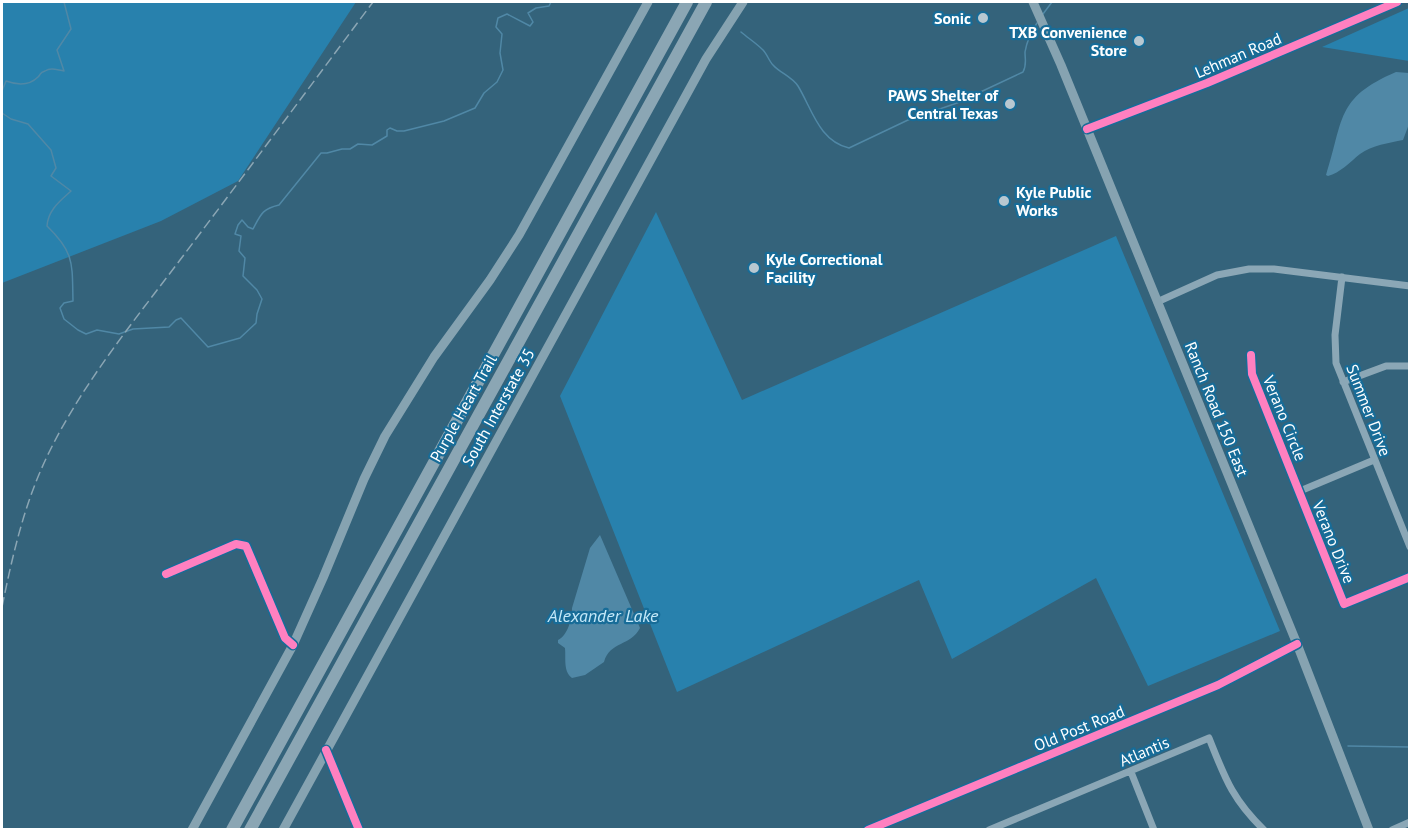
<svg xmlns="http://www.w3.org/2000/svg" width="1411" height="831" font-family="'PT Sans',sans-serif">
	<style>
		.green { fill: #2881ad }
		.water { fill: #5088a6 }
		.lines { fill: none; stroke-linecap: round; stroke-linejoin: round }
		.stream { stroke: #5088a6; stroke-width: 1.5 }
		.minor { stroke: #8ba7b6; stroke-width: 7 }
		.tertiary { stroke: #8ba7b6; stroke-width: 8 }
		.secondary { stroke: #86a3b1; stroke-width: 9 }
		.motorway { stroke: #8ba6b4; stroke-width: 12 }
		.rail { stroke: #8ba6b4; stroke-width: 1.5; stroke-dasharray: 10 4.5; stroke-linecap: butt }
		.cycleway-casing { stroke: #176c98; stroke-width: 11 }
		.cycleway { stroke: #ff80c0; stroke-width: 8 }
		.poi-dot { fill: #b8c8d1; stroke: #176c98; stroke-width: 2 }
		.labels { text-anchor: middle; stroke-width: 4.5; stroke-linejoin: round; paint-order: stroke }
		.poi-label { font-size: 16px; font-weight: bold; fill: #fff; stroke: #176c98; text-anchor: end }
		.street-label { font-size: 16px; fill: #fff; stroke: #176c98 }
		.water-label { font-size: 18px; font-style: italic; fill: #c5e9f9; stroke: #176c98 }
	</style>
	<rect width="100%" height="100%" fill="#34637b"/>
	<path class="green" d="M2,2H356L238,181L161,221L2,283Z
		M1409,8V61L1322,47Z
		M656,212L742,400L1116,236L1280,631L1148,686L1096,578L952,659L919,580L677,692L560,396Z"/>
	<path class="water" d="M1396,72L1409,73V124L1403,140C1389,143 1372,145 1360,154C1350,162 1340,173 1328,176L1326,175C1344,120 1335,98 1396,72Z
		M600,535L640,628C631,646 610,641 604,662L585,675L572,678C563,672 566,658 565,648L558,643V640C568,635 572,619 572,608L590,548Z"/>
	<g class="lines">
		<path class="stream" d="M1043,14L1052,2
			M741,32C748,38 756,43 763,50C767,54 769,61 773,65C780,73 791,76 798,86C812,109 819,141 849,148L908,120L957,103L1023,72C1027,65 1025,60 1025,52C1027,40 1031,32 1037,23
			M2,91L6,81C17,85 29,86 38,77C42,73 39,73 45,71C51,67 57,70 64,71L57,50L71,29L64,2
			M2,113L11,119L28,124L51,150L56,168L51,176L71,191C60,201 48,210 47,226C75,253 72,264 73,301L64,303L60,308L64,319L78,330L86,334L97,330L119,334L133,329L169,327L176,320L181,318L208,347L240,338L256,323L257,314L262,299L257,290L243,276L245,258L239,251L241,236L235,234L238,225L242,220L248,227L253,229C261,214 262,209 279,205L321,153H327L342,149H350L358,144L372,145L387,136V130L390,128L397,131H404L444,121L475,108L484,93L497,82L503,70L500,53L502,34L496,27L498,18L507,14L530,26L533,22L528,13L536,8L549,6L551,2
			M1348,746L1410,747"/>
		<path class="minor" d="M1342,277L1335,335L1336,363L1410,547
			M1157,302L1217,275L1249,269H1274L1410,286
			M1251,355L1252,374L1344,604L1410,577
			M1343,382L1386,366H1410
			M1300,491L1374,460
			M166,574L236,544L246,546L285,638L293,645
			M1131,772L1154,830
			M989,830L1209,738C1225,778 1232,799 1264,830
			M1392,830L1410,822"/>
		<path class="tertiary" d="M1087,129L1207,83L1397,2
			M326,750L359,830
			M868,830L1218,685L1297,644"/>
		<path class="secondary" d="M1033,2L1061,65L1297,644L1369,830
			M192,830L293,645L323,578L364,479L385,436L434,357L490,280L519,235L648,2
			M283,830L706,59L743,2"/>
		<path class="motorway" d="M232,830L687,2
			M250,830L706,2"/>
		<path class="rail" d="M2,607C12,558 23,509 44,463C78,389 131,325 180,260C245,174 309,88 373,2"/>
		<defs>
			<path id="cycleway" d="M1087,129L1207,83L1397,2
				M1251,355L1252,374L1344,604L1410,577
				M166,574L236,544L246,546L285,638L293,645
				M326,750L359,830
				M868,830L1218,685L1297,644"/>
		</defs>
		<use href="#cycleway" class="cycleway-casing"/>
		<use href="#cycleway" class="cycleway"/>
	</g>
	<g class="poi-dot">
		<circle cx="983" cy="18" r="6"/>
		<circle cx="1139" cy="41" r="6"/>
		<circle cx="1010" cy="104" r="6"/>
		<circle cx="1004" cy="201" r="6"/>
		<circle cx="754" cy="268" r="6"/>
	</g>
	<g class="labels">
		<g class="poi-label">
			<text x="971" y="24">Sonic</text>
			<text x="1127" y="38">TXB Convenience<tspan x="1127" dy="18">Store</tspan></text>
			<text x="998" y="101">PAWS Shelter of<tspan x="998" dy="18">Central Texas</tspan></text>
			<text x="1016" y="198" text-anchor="start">Kyle Public<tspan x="1016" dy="18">Works</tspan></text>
			<text x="766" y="265" text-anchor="start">Kyle Correctional<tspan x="766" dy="18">Facility</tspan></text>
		</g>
		<g class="street-label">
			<text transform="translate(1238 55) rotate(-23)" y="6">Lehman Road</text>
			<text transform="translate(498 407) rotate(-61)" y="6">South Interstate 35</text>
			<text transform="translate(463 408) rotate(-61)" y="6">Purple Heart Trail</text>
			<text transform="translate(1217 409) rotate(68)" y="6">Ranch Road 150 East</text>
			<text transform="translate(1369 410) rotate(69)" y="6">Summer Drive</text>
			<text transform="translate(1285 418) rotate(68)" y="6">Verano Circle</text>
			<text transform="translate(1334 542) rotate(68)" y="6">Verano Drive</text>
			<text transform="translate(1079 728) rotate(-22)" y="6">Old Post Road</text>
			<text transform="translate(1144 751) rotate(-23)" y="6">Atlantis</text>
		</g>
		<g class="water-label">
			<text x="603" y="622">Alexander Lake</text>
		</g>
	</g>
	<rect width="1411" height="831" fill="none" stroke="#ffffff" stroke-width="6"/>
</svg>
